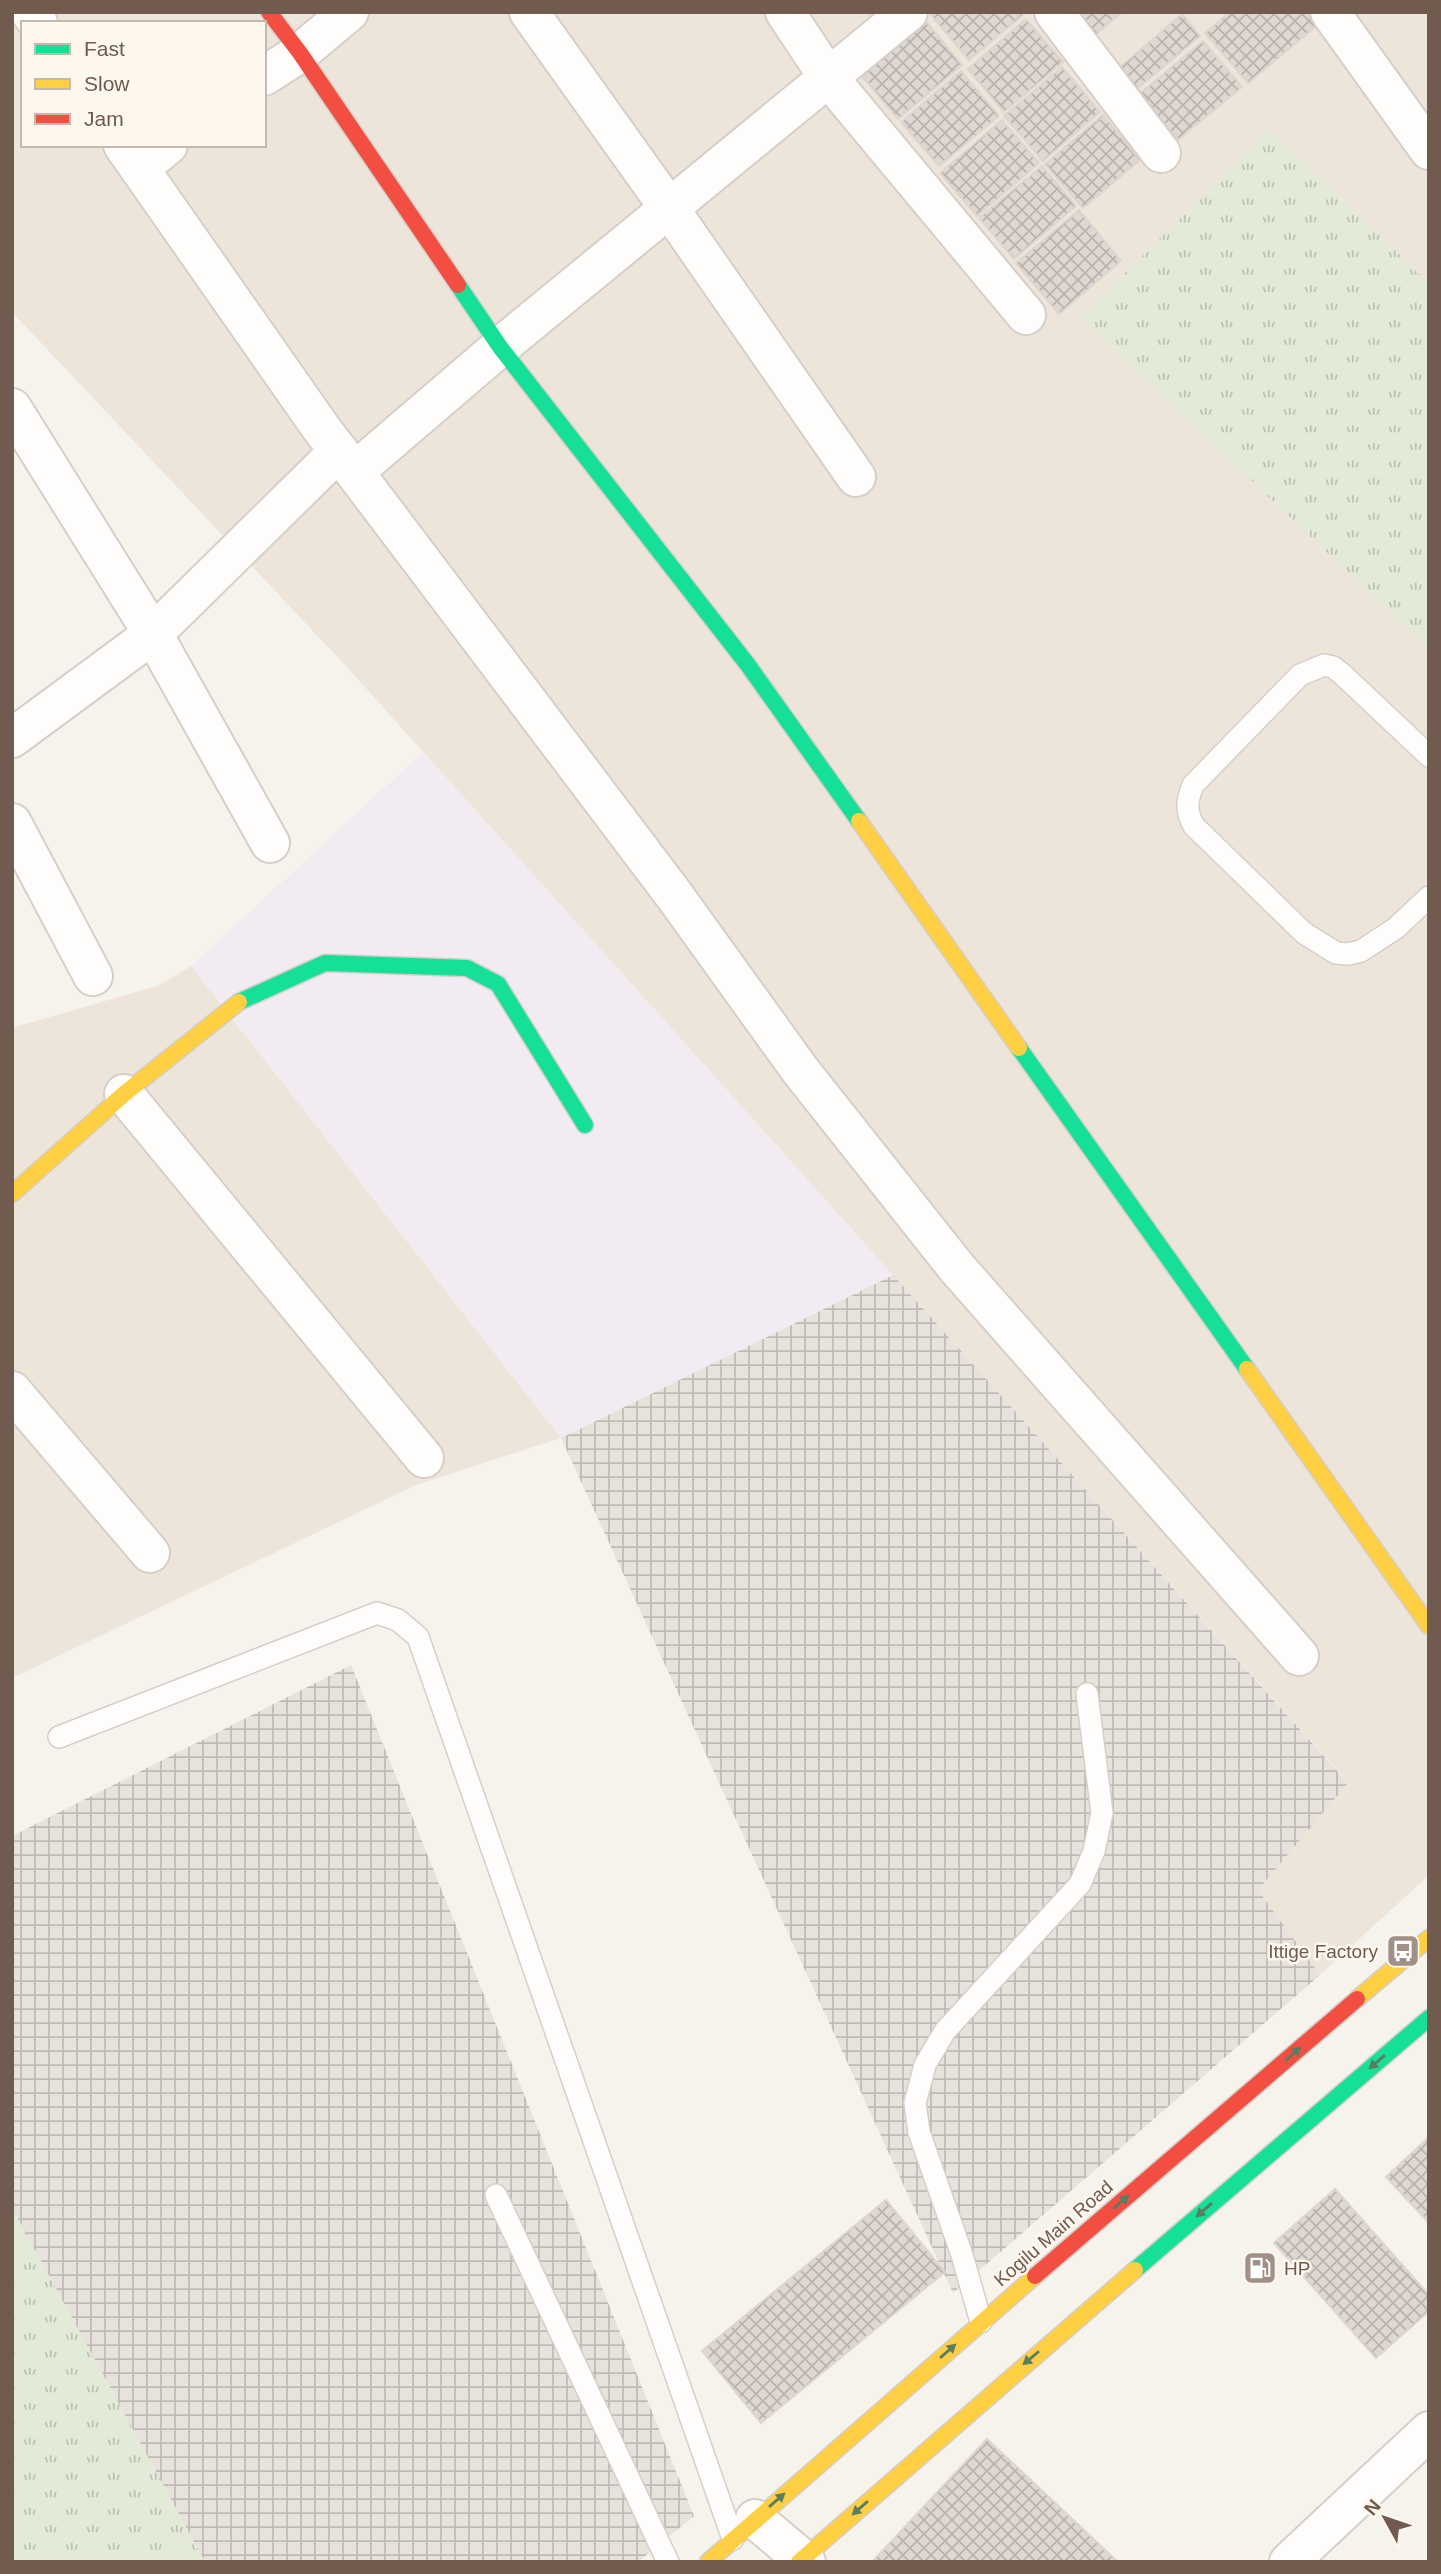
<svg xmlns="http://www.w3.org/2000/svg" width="1441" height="2574" font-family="Arial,sans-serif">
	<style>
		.residential { fill: #eee5da; fill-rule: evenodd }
		.industrial { fill: url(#industrial-grid) }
		.education { fill: #f3ebf2 }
		.grass { fill: url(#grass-tufts) }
		.building { fill: url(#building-cross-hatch); stroke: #ded5cf; stroke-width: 2 }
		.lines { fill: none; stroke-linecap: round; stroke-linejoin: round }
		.lane-casing { stroke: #d5cfca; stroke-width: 24 }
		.street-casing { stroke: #d5cfca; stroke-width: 42 }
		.fast-casing { stroke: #d4cec8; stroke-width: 19 }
		.slow-casing { stroke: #d4cec8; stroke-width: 19 }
		.jam-casing { stroke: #d4cec8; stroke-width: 19 }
		.lane { stroke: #fefdfc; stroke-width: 21 }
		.street { stroke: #fefdfc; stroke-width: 38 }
		.fast { stroke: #16e098; stroke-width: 16 }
		.slow { stroke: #ffcf43; stroke-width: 16 }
		.jam { stroke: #f24e42; stroke-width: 16 }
		.oneway { fill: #5a7c61 }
		.labels { text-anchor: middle; stroke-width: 5; stroke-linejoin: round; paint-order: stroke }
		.poi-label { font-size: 19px; fill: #715b4f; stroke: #fdf7ee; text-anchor: end }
		.street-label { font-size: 19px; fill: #715b4f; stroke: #fdf7ee }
	</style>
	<defs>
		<pattern id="industrial-grid" width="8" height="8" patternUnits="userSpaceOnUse" patternTransform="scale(1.75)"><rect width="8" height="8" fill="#e8e2dd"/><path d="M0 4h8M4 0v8" fill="none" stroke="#c0bab6"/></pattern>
		<pattern id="grass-tufts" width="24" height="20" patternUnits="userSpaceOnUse" patternTransform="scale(1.75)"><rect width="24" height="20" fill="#e3ebd8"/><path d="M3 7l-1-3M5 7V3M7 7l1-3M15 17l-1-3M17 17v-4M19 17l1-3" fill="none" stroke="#bcc1b2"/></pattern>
		<pattern id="building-cross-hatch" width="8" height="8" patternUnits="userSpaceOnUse" patternTransform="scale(1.75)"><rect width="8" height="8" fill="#dfd8d2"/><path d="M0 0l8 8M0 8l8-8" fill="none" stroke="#b9b2ad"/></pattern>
	</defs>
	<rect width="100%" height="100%" fill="#f6f2ec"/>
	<path class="residential" d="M12,12H1429V1875L1320,1975L1258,1890L1348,1782L346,666L12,312ZM23,23H264V145H23Z
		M191,966L561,1438L416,1485L12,1678V1028L160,985Z"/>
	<path class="industrial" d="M893,1275L1348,1783L1258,1890L1320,1975L953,2293L561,1438Z
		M351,1665L694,2516L638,2562H205L12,2208V1836Z"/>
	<path class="education" d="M423,752L893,1275L561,1438L191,966Z"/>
	<path class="grass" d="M1269,130L1429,283V649L1080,318Z
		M12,2208L205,2562H12Z"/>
	<path class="building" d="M935,12H1022L1024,14L969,60L931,15Z
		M1076,12H1122L1095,35Z
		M1230,12H1313L1321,22L1248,83L1205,33Z
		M1182,14L1200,36L1137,89L1119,68Z
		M924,19L962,65L898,119L860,74Z
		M1026,19L1063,62L1004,112L968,69Z
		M1203,41L1242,87L1178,140L1139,94Z
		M1062,67L1100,112L1043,161L1004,116Z
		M961,71L999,116L939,166L901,122Z
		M1103,115L1140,160L1083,208L1045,164Z
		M1002,120L1039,163L977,216L940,173Z
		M1042,166L1076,206L1014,259L979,218Z
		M1079,210L1121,261L1059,314L1016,263Z
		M1429,2137V2223L1386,2177Z
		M1335,2189L1429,2295V2311L1376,2358L1274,2243Z
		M886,2200L945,2272L761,2423L702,2351Z
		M987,2439L1118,2562H872Z"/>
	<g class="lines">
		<defs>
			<path id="lane" d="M1429,756L1342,674L1333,667L1324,665L1300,675L1193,785C1187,800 1185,811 1194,826L1304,933L1336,953L1348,954L1361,951L1396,928L1429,897
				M59,1737L377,1613L398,1620L418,1637L733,2539
				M496,2195L668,2562
				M981,2322L962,2255L919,2132L915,2103L925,2065L945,2031L1080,1884L1094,1851L1102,1813L1087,1694"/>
			<path id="street" d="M30,12L38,23
				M529,12L669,208L856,477
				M785,12L828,77L1026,315
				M1054,12L1161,153
				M1330,12L1429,150
				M264,76L300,53L349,12
				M123,145L321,428L674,895L800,1070L957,1268L1299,1656
				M140,168L168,145
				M12,408L153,634L270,843
				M354,472L500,347L908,12
				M12,738L153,634L339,451
				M12,823L93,976
				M124,1094L424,1458
				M12,1391L150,1553
				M755,2519L806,2562
				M1289,2562L1429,2431"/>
			<path id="fast" d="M458,285L500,347L748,665L859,821
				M239,1002L325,963L467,968L498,984L585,1125
				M1019,1048L1247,1369
				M1135,2270L1429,2018"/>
			<path id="slow" d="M859,821L1019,1048
				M12,1194L124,1094L239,1002
				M1247,1369L1429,1626
				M1357,1999L1429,1938
				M708,2562L1035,2276
				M799,2562L1135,2270"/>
			<path id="jam" d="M269,12L300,53L458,285
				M1035,2276L1357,1999"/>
		</defs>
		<use href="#lane" class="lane-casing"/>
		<use href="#street" class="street-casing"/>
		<use href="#fast" class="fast-casing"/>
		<use href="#slow" class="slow-casing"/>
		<use href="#jam" class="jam-casing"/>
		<use href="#lane" class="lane"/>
		<use href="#street" class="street"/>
		<use href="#fast" class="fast"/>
		<use href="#slow" class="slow"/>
		<use href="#jam" class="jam"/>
	</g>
	<defs><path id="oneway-solid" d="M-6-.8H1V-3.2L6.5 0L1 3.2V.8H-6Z" transform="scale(1.75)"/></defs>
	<g class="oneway">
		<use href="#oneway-solid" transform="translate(1293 2054) rotate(-41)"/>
		<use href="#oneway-solid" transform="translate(1377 2062) rotate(139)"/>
		<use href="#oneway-solid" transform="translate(1121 2202) rotate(-41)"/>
		<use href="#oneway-solid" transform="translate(1204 2210) rotate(139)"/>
		<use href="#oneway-solid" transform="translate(948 2351) rotate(-41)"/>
		<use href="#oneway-solid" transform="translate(1031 2358) rotate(140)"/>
		<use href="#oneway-solid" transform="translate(777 2500) rotate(-41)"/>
		<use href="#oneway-solid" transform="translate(860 2508) rotate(139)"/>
	</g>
	<defs>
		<symbol id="bus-square" viewBox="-11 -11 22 22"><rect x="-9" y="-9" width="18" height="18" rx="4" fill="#a09086" stroke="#fdf7ee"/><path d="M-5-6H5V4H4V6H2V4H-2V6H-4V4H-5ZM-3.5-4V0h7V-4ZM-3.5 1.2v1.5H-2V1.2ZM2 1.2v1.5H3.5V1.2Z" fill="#fff"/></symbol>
		<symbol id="fuel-square" viewBox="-11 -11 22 22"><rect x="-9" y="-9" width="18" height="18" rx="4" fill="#a09086" stroke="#fdf7ee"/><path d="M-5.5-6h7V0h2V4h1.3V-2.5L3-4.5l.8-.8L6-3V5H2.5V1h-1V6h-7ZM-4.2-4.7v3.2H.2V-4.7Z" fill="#fff"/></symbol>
	</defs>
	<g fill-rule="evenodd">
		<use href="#bus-square" x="1384" y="1932" width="38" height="38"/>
		<use href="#fuel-square" x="1241" y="2249" width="38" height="38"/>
	</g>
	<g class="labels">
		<g class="poi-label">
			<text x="1378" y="1958">Ittige Factory</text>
			<text x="1284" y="2275" text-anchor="start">HP</text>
		</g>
		<g class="street-label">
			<text transform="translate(1053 2233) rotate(-41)" y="7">Kogilu Main Road</text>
		</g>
	</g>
	<rect width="1441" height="2574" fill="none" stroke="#715b4f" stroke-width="28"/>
	<rect x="21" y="21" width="245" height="126" fill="#fdf7ee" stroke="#c5b9ae" stroke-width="2"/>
	<rect x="35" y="44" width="35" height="10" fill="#16e098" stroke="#c5b9ae" stroke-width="2"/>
	<text x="84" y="56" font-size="21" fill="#715b4f">Fast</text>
	<rect x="35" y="79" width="35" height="10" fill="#ffcf43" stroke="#c5b9ae" stroke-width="2"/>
	<text x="84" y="91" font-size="21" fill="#715b4f">Slow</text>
	<rect x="35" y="114" width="35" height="10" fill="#f24e42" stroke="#c5b9ae" stroke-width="2"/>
	<text x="84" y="126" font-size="21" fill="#715b4f">Jam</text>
	<g transform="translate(1385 2518) rotate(310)" stroke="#fdf7ee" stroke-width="5" paint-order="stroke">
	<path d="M0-5L12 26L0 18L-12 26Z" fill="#715b4f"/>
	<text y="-10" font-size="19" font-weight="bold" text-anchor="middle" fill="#715b4f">N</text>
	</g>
</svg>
